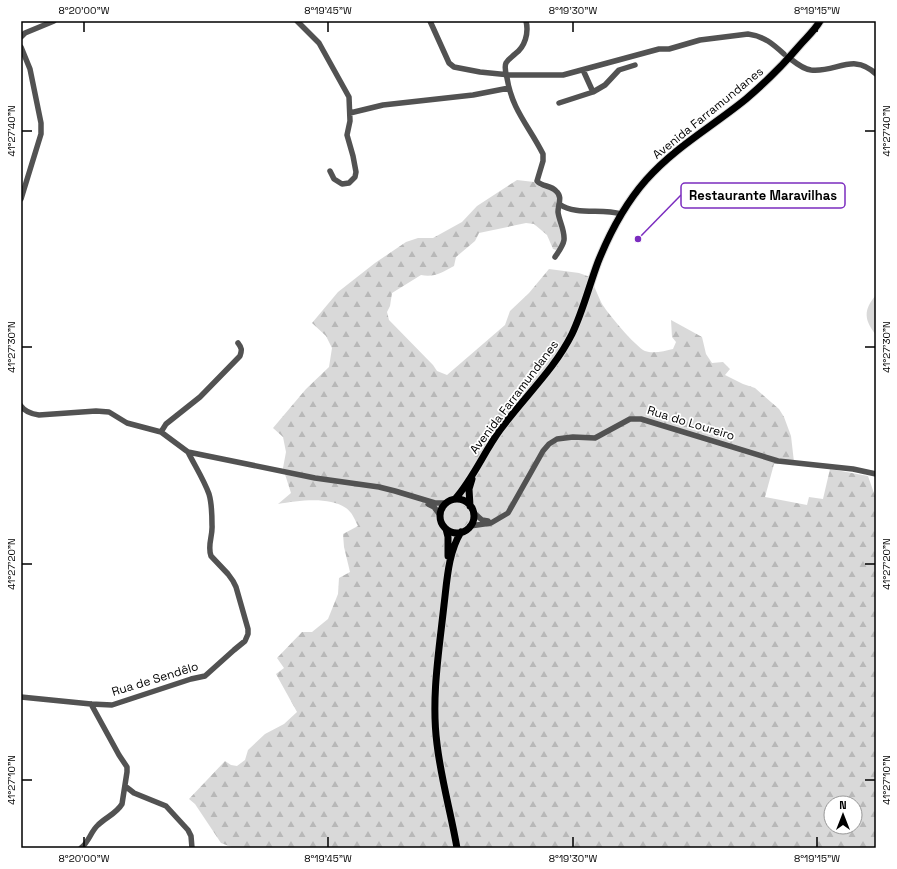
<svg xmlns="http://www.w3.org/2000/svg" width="897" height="869" font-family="'Space Grotesk',sans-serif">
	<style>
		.grass { fill: #d9d9d9 }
		.forest { fill: url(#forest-firs); fill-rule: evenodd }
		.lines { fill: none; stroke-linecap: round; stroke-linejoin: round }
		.major-casing { stroke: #dbdbdb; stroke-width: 9 }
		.minor { stroke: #525252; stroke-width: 5.5 }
		.major { stroke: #000; stroke-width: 7 }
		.ticks { fill: none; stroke: #000; stroke-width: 1.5 }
		.labels { text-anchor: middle; stroke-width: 3.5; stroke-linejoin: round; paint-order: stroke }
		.street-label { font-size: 12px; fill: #000; stroke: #fff }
		.leader { fill: none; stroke: #7b2cbf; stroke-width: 1.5 }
		.callout-dot { fill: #7b2cbf; stroke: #fff; stroke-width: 1.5 }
		.callout { fill: #fff; stroke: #7b2cbf; stroke-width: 1.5 }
		.callout-label { font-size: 13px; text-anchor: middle; font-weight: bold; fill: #000 }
		.neatline { fill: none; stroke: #000; stroke-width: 1.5 }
		.ticks-label { font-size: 10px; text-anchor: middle; fill: #000 }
	</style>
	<defs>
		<pattern id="forest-firs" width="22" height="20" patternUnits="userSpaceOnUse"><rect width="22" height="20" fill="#d9d9d9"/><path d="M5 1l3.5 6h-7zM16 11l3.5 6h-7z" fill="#b8b8b8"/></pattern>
	</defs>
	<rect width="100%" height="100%" fill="#fff"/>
	<path class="grass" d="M876,295V335C864,320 863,310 876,295Z"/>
	<path class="forest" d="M517,180L534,182L540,187L548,188L554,191L557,196L563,239L559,248L556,250L553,249L547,235L534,224L526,223L479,233L475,241L456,257L454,266C443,272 434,278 421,275L392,293L390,306L387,312L389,320L433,365L437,371L447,375L505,325L510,311L529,293L549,269L579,273L590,277C594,285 597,294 601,302C606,312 636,347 645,351C653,354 665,351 673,349L676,342L672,337L671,320L702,337L706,354L712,363L723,362L730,369L725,375L743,384L755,388L779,409L784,417L791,436L794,462L774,464L765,497L807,505L809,497L823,499L830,469L868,476L876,499V848H234L221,843L195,804L189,799L225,761L231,765L237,766L245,760L248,750L265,734L284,724L297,712L276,674L284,668L277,658L302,632H312L328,619L338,594L339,578L350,572L344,547L343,534L358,526C355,520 352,512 346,508C328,496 298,501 278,504L291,493L283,468L286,452L283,437L273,428L306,389L329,367L332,348L326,336L312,323L338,292L375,263L406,242L418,238H433L462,222L477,206ZM831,803H855V827H831Z"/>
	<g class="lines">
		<defs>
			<path id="major" d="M455,499C473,479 484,452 500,430C524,397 554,370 572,334C583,311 589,286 598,262C610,232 625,204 646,180C675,147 713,126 746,99C766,82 784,64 800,45C807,37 815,30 820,21
				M440 516a17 17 0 1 1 34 0a17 17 0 1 1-34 0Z
				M470,506L469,489L472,479
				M446,529L448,537V556
				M457,848C451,813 441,779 437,744C431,698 439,651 444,605C447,581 448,553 461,532"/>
		</defs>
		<use href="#major" class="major-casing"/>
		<path class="minor" d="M297,21L319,43L349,97L350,121L347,135L353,156L356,172L355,177L349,183L342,184L334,179L330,171
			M430,21L449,63L454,67L480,72L510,75H563L659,49H669L700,40L748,34C764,36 773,44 784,54
			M526,21C529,33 525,47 515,54C512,57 508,59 506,63C504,67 506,74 507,78C512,110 529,126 543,154V161L537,181C542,187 551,185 556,191C563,197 558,204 558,212C559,221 565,230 564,240C563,246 559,251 555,257
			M21,37L25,33L54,21
			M21,47L30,69L41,123V134L21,199
			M792,60C797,64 804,69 811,70C836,73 853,52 876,74
			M583,70L593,92
			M559,103L593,92L605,85L619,70L635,65
			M350,113L383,105L473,95L509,88
			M559,204C577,216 601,208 621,214
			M21,406C25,412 32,414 39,415L96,411L109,412L127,423L161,432L188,452L315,478L379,487L395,491L435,503H445
			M161,432L166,424L200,397L240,356C242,350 242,348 238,343
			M428,504L434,507L440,515
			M474,513L482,520L488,521
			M470,526L491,523L508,513L543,451L549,444L557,439L573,437L595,438L630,419H641L778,461L853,469L876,474
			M21,697L91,704L112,705L191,679L205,676L234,650L245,641L248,634V629L236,587L233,581L228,574L211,556C207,545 213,536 212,525C212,516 212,504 209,494C204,480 195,466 188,452
			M125,786L134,793L166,806L188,830L191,836L192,848
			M81,848C89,842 91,831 98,825C106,817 116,814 122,804L127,772V767L119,755L91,704"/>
		<use href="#major" class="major"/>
	</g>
	<path class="ticks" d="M84,22V32M328,22V32M573,22V32M817,22V32M22,131H32M865,131H875M22,347H32M865,347H875M22,564H32M865,564H875M22,780H32M865,780H875M84,837V847M328,837V847M573,837V847M817,837V847"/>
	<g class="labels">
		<g class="street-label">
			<text transform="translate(708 113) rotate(-39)" y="4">Avenida Farramundanes</text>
			<text transform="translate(514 397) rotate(-53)" y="4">Avenida Farramundanes</text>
			<text transform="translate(691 423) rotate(17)" y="4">Rua do Loureiro</text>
			<text transform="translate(155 679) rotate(-17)" y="4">Rua de Sendêlo</text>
		</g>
	</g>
	<path class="leader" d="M638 239L681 195"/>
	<circle class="callout-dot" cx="638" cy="239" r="4"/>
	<rect class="callout" x="681" y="183" width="164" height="25" rx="4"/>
	<g class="callout-label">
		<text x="763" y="200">Restaurante Maravilhas</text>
	</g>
	<rect width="897" height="869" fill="none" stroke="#ffffff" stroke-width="44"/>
	<g transform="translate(843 815)"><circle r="19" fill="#ffffff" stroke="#999999"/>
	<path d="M0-3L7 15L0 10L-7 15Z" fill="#000000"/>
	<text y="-6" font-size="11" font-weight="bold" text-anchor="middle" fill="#000000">N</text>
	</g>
	<rect x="22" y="22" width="853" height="825" class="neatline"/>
	<g class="ticks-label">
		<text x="84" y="14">8°20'00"W</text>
		<text x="328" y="14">8°19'45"W</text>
		<text x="573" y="14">8°19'30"W</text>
		<text x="817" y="14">8°19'15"W</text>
		<text transform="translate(11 131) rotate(-90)" y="4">41°27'40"N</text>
		<text transform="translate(886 131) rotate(-90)" y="4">41°27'40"N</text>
		<text transform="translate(11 347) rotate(-90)" y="4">41°27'30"N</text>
		<text transform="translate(886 347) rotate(-90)" y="4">41°27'30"N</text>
		<text transform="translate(11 564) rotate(-90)" y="4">41°27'20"N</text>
		<text transform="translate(886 564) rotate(-90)" y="4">41°27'20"N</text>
		<text transform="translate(11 780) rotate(-90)" y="4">41°27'10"N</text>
		<text transform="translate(886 780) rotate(-90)" y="4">41°27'10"N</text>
		<text x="84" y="862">8°20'00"W</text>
		<text x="328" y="862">8°19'45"W</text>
		<text x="573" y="862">8°19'30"W</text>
		<text x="817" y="862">8°19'15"W</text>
	</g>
</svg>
